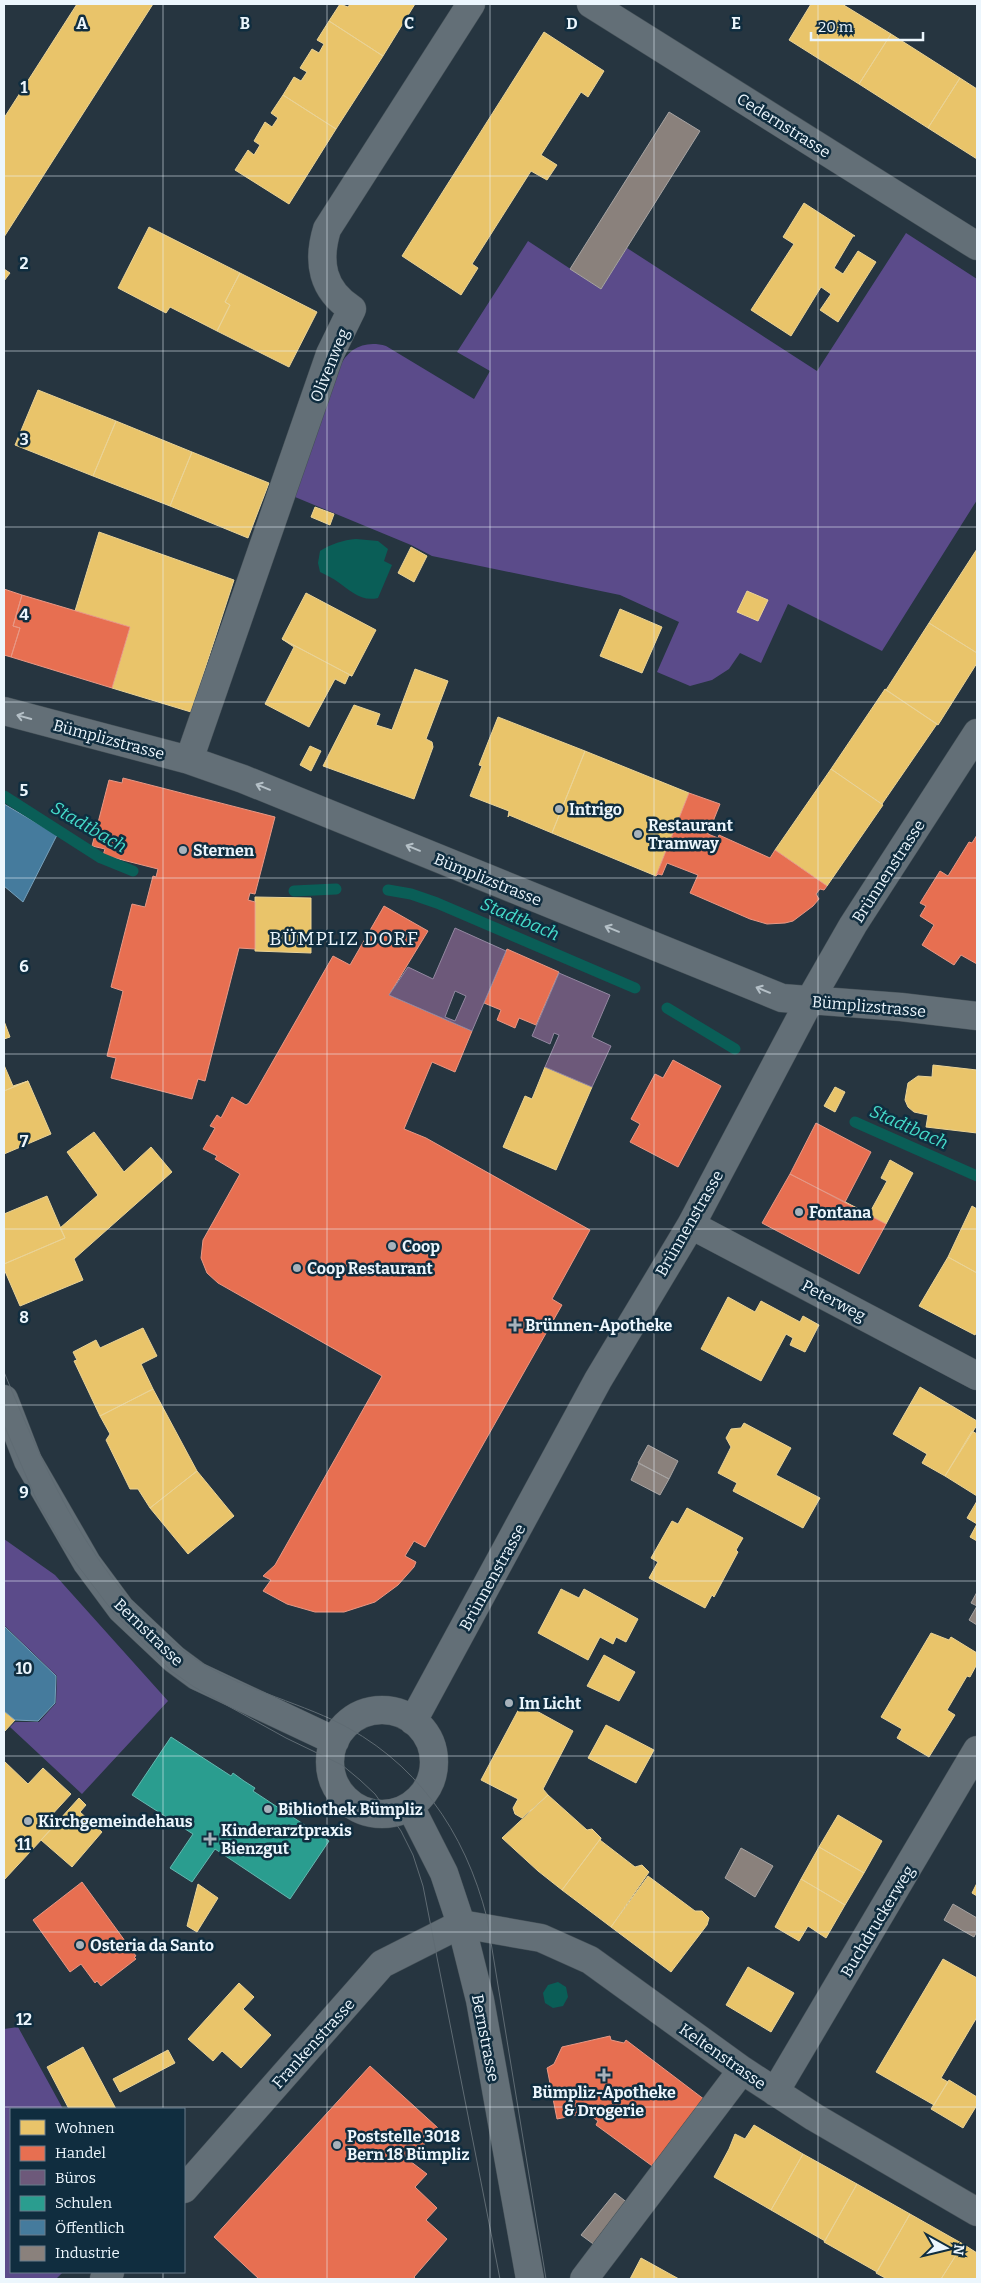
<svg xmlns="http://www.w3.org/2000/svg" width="981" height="2283" font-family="Bitter,serif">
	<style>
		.green { fill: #5b4b8a }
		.water { fill: #0a5e57 }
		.homes { fill: #e9c46a; stroke: #ead396 }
		.shops { fill: #e76f51; stroke: #e89885 }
		.offices { fill: #6d597a; stroke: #9388a1; fill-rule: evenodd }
		.schools { fill: #2a9d8f; stroke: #64b8b0 }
		.public { fill: #457b9d; stroke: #77a0ba }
		.industry { fill: #8a817c; stroke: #a7a4a3 }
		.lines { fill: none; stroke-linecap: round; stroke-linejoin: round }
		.stream { stroke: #0a5e57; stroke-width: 11 }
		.minor-casing { stroke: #445057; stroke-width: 29 }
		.minor { stroke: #636f77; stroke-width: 28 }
		.tram { stroke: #5f6b73; stroke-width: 1 }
		.oneway { stroke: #b5c0c7 }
		.grid { fill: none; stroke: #ecf6fd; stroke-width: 1; stroke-opacity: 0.55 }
		.poi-dot { fill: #a7b2bb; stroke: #102d3f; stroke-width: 2 }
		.labels { text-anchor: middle; stroke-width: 5; stroke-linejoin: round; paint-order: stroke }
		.street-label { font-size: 16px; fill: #ecf6fd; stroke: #102d3f }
		.poi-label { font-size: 16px; font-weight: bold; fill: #ecf6fd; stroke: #102d3f; text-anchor: start }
		.water-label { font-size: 18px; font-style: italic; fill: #45dbca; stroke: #102d3f }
		.quarter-label { font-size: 19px; letter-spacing: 1px; fill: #ecf6fd; stroke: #102d3f }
		.grid-label { font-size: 16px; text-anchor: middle; font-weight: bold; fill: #ecf6fd; stroke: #102d3f; stroke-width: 5; stroke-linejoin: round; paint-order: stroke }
	</style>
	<rect width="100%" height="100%" fill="#263540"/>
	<path class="green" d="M906,233L977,279V500L882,651L788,604L761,663L740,653L729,669L712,680L690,686L657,672L679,622L620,595L432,556L411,545L295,497L339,368C348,348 365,340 386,346L474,399L490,371L457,352L528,241L601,289L627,248L817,371Z
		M4,1539L55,1575L168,1701L82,1794L10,1727L15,1722H39L56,1703L57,1676L4,1625Z
		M18,2027L63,2109H11V2272H63L56,2279H4V2029Z"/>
	<path class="water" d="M356,539L378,541L388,549L384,561L392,565L378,598C361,602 351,591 338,582C333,578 326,575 320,572L318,563L320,551C331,544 343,540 356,539Z
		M558,1982L566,1987L568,1997L563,2006L553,2008L545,2003L543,1993L548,1985Z"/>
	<path class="homes" d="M77,4H153L4,237V118Z
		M340,4L348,7L350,4H415L383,56L329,21Z
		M811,4H842L891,34L859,84L789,40Z
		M329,21L383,56L336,129L283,95L294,77L301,81L307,72L300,68L312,49L319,53L324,44L317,40Z
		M544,32L604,71L588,97L581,92L541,155L557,165L547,180L531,171L472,264L478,268L461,295L402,256Z
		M891,34L960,78L928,128L859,84Z
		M960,78L977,89V159L928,128Z
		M283,95L336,129L289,204L235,170L248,150L254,155L260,145L254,141L265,122L272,127L278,118L271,113Z
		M804,203L855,236H853L834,268L843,274L858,251L876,262L838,322L820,310L831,294L821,287L791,336L751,310L794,244L783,237Z
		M149,227L240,273L225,302L230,305L217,331L170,307L166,313L118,288Z
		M4,269L10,273L4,281Z
		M240,273L317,312L289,367L217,331L230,305L225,302Z
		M38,390L116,421L93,476L15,445Z
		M116,421L192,452L170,506L93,476Z
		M192,452L269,483L248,538L170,506Z
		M315,507L334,514L330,525L311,517Z
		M99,532L234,580L191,712L112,688L130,627L75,611Z
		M411,547L427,556L414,582L398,573Z
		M977,549V653L929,623Z
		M747,591L768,600L758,621L737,612Z
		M306,593L376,630L352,676L282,639Z
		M620,609L662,627L642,673L600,656Z
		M929,623L977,653V663L938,725L886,690Z
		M282,639L352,676L349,675L345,684L335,679L309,727L265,704L294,647Z
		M415,669L448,681L426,739L432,742L433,747L414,799L323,766L354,705L380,714L376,725L392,730Z
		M885,689L937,724L882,804L831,769Z
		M498,717L585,751L552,833L509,815L508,817L509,811L470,796L482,766L479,765Z
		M310,746L321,751L311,771L300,765Z
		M585,751L689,793L656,876L552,833Z
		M831,769L883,805L827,886L775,850Z
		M255,897L311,898V953L255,951Z
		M4,1021L10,1037L4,1039Z
		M4,1065L13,1086L28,1081L4,1091Z
		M933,1065L977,1070V1133L926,1127L928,1115L914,1112L908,1107L905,1100L908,1083L918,1076L932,1077Z
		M545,1067L592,1087L556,1170L503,1147L525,1096L532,1099Z
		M28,1081L51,1134L4,1154V1091Z
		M835,1087L845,1092L835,1112L824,1106Z
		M94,1132L124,1172L151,1147L172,1172L74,1259L83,1280L20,1306L4,1269V1264L65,1238L60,1228L98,1195L67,1152Z
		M890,1160L913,1173L886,1224L845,1202L869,1214L887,1181L881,1178Z
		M47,1196L65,1238L4,1264V1214Z
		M972,1206L977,1209V1273L948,1257Z
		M948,1257L977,1273V1331L975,1335L919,1306Z
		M728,1297L755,1312L761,1301L800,1322L803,1316L819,1325L805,1352L790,1345L793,1338L786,1334L761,1381L701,1349Z
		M143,1328L157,1356L141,1364L153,1389L100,1416L74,1361L77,1360L73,1352L96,1340L100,1348Z
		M920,1387L977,1421V1425L945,1476L922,1463L927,1454L893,1434Z
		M153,1389L197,1471L150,1508L138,1489H130L106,1440L110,1434L100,1416Z
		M744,1423L791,1448L776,1475L820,1498L803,1528L733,1491L737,1483L718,1473L731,1447L726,1438L731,1429L741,1428Z
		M972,1431L977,1434V1496L945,1476Z
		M197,1471L234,1516L188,1554L150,1508Z
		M977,1501V1524L967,1518Z
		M687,1508L743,1538L736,1550L738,1552L714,1597L712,1595L705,1608L649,1578L658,1562L651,1558L672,1521L678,1524Z
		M977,1524V1541L970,1537Z
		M561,1589L579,1598L584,1589L638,1619L626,1642L616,1637L613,1644L600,1637L588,1660L538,1633Z
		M931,1633L949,1640L951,1637L977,1653V1664L970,1677L967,1676L947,1710L955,1715L929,1757L897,1738L902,1729L881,1717Z
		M604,1655L635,1672L619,1701L587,1686Z
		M522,1703L573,1731L543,1789L548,1795L522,1818L515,1814L513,1808L518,1799L481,1780Z
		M4,1711L15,1720L4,1732Z
		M606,1725L654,1750L636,1783L588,1758Z
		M4,1761L28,1784L43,1768L71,1794L49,1818L56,1824L4,1880Z
		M548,1795L587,1830L592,1829L601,1838L562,1890L538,1871L502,1838Z
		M79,1798L86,1805L80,1812L102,1832L72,1867L41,1840Z
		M838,1815L882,1841L864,1873L819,1847Z
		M601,1838L600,1840L635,1867L642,1865L649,1872L611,1927L562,1890Z
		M819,1847L864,1873L845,1905L801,1879Z
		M648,1876L695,1911H702L709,1918L707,1925L671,1972L611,1927Z
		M801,1879L845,1905L826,1938L808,1926L799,1941L775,1927Z
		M977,1883V1896L972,1893Z
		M198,1884L218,1898L197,1932L187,1926Z
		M943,1959L977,1978V2017L941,2078L948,2082L934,2105L876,2072Z
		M748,1967L794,1993L771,2032L726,2005Z
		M239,1983L254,1997L243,2009L271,2035L241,2068L222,2051L213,2061L188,2039Z
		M83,2047L116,2109H69L47,2067Z
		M168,2050L175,2063L120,2092L113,2079Z
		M949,2080L977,2097V2105L963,2128L931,2109Z
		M754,2125L803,2154L771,2210L714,2177L729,2149L735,2134L745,2139Z
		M803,2154L857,2184L825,2241L771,2210Z
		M857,2184L910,2214L877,2272L824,2242Z
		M910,2214L963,2244L941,2279H887L876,2273Z
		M963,2244L977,2253V2279H941Z
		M641,2258L679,2279H630Z"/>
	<path class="shops" d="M4,589L22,595L13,626L20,628L11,657L4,655Z
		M22,595L130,627L112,688L11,657L20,628L13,626Z
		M123,778L275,817L255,894L250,893L248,900L255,902V949L239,948L205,1081L198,1079L192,1099L111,1078L116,1058L107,1056L123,991L111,987L132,904L145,907L153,876L156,877L158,869L103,855L105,849L92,846L109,780L122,783Z
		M689,793L720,804L708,834L718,838L719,835L770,858L775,850L827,886L824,890L820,889L816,894L819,899L813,906L793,921L785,923L767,924L750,919L690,893L698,875L667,863L662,875L658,874L656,876Z
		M977,835V964L961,955L954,965L922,945L934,925L920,916L926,906L920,903L940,871L948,876L969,842L972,843Z
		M384,906L428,931L389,995L472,1031L455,1072L432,1062L404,1129L426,1138L590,1230L552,1299L562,1305L425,1547L414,1541L405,1556L416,1562L414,1567L398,1585L375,1602L344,1612H315L287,1604L263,1591L271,1580L263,1576L275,1565L382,1376L218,1283L207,1273L201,1258L203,1240L240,1174L215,1159L217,1156L203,1149L215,1128L210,1126L217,1115L221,1118L232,1097L246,1105L249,1103L333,956L350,965Z
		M507,949L559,972L536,1025L519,1018L515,1028L497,1020L501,1010L484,1003Z
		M673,1060L721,1086L678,1167L630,1142L640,1124L631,1119L655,1074L663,1078Z
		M816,1123L871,1152L845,1202L790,1174Z
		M790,1174L886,1224L859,1274L762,1223Z
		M82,1882L136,1956L134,1957L136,1959L101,1986L97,1981L95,1983L81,1964L70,1972L33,1920Z
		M610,2036L611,2040L624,2043L626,2040L705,2100L655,2168L596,2125L598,2121L584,2111L582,2114L557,2119L547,2068L554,2064L562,2047Z
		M370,2066L438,2128L410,2161L427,2174L415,2187L437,2208L426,2220L447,2239L414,2277L416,2279H259L214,2237Z"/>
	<path class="offices" d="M455,928L506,951L472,1031L389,995L408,967L433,979ZM455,991L466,996L455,1021L445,1017Z
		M559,973L610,995L592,1037L611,1046L592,1087L545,1067L559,1035L554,1033L550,1044L532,1036Z"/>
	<path class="schools" d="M171,1737L231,1776L233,1773L244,1781L255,1788L253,1791L329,1841L290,1899L215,1849L192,1882L170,1868L193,1834L132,1795Z"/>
	<path class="public" d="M4,804L57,835L23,902L4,886Z
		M4,1626L56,1676L55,1703L38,1721L15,1720L4,1711Z"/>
	<path class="industry" d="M669,112L700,131L601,289L570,269Z
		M648,1445L678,1461L669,1479L638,1463Z
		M639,1463L669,1479L660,1495L631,1480Z
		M977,1592V1606L971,1603Z
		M977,1606V1625L969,1620Z
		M741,1848L773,1866L755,1897L725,1878Z
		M953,1904L977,1918V1931L974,1937L944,1920Z
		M615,2193L629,2204L596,2246L581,2235Z"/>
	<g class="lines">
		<path class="stream" d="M4,796L101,858L133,871
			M388,890L411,894L437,903L635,988
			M294,891L336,889
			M667,1008L735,1049
			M855,1122L977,1176"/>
		<defs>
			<path id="minor" d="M591,4L977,246
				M4,711L189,760L243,779L782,998L901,1007L977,1016
				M189,760L330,354L352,309C322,290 317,262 327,229L471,4
				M691,1225L977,1376
				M4,1399L28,1461L87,1563L121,1609L174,1659L197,1676L335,1741
				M330 1762a52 52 0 1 1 104 0a52 52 0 1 1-104 0Z
				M413,1721L598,1380L691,1225L810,1000L853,925L977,733
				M410,1806L444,1873L461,1924L480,2000L530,2279
				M775,2092L977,1750
				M184,2189L382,1964L461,1924L541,1938L590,1960L742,2070L814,2117L977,2212
				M104,2279L110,2272
				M584,2279L742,2070"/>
		</defs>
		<use href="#minor" class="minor-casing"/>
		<use href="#minor" class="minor"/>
		<path class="tram" d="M4,1372C47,1475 93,1581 184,1651C229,1685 283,1697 333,1720C416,1760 465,1831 487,1918L546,2279
			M4,1425L37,1501L62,1545L114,1613L170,1670L194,1687L286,1738L342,1765L360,1780L375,1794L401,1831L413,1855L423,1886L500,2279"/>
	</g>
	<defs><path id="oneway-shaft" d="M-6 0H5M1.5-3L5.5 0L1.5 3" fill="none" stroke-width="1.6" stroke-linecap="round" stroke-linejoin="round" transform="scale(1.25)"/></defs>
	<g class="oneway">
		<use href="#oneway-shaft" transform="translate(24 717) rotate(-165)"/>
		<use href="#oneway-shaft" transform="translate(263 787) rotate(-158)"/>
		<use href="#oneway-shaft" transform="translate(413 848) rotate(-158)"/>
		<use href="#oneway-shaft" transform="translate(612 929) rotate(-158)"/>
		<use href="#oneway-shaft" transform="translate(763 990) rotate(-158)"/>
	</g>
	<path class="grid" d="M163,4V2109M327,4V2279M490,4V2279M654,4V2279M818,4V2279M4,176H977M4,351H977M4,527H977M4,702H977M4,878H977M4,1054H977M4,1229H977M4,1405H977M4,1581H977M4,1756H977M4,1932H977M4,2107H977M163,2272V2279"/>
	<g class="poi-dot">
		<circle cx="559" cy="809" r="5"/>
		<circle cx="638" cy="834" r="5"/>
		<circle cx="183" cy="850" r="5"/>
		<circle cx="799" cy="1212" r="5"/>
		<circle cx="392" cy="1246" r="5"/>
		<circle cx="297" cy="1268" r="5"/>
		<path d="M512.5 1317.5h5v5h5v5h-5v5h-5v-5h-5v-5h5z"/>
		<circle cx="509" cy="1703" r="5"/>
		<circle cx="268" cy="1809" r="5"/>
		<circle cx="28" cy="1821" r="5"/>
		<path d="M207.5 1831.5h5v5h5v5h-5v5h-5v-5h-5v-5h5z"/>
		<circle cx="80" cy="1945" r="5"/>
		<path d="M601.5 2067.5h5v5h5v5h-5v5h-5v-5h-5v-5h5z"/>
		<circle cx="337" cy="2145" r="5"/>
	</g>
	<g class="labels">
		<g class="street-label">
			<text transform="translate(784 125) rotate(32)" y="6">Cedernstrasse</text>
			<text transform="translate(329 365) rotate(-68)" y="6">Olivenweg</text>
			<text transform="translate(109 739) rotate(15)" y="6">Bümplizstrasse</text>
			<text transform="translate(888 871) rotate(-57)" y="6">Brünnenstrasse</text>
			<text transform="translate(488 879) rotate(22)" y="6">Bümplizstrasse</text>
			<text transform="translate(869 1006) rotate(5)" y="6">Bümplizstrasse</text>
			<text transform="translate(689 1223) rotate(-60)" y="6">Brünnenstrasse</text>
			<text transform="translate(834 1300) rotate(28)" y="6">Peterweg</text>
			<text transform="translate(492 1577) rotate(-61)" y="6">Brünnenstrasse</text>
			<text transform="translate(149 1632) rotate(44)" y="6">Bernstrasse</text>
			<text transform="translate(877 1921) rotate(-59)" y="6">Buchdruckerweg</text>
			<text transform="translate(486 2038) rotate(79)" y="6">Bernstrasse</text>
			<text transform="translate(313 2043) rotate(-48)" y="6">Frankenstrasse</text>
			<text transform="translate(723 2056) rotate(35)" y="6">Keltenstrasse</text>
		</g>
		<g class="poi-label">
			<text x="569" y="815">Intrigo</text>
			<text x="648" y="831">Restaurant<tspan x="648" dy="18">Tramway</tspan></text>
			<text x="193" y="856">Sternen</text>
			<text x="809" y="1218">Fontana</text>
			<text x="402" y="1252">Coop</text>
			<text x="307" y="1274">Coop Restaurant</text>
			<text x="525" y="1331">Brünnen-Apotheke</text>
			<text x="519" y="1709">Im Licht</text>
			<text x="278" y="1815">Bibliothek Bümpliz</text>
			<text x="38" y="1827">Kirchgemeindehaus</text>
			<text x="221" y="1836">Kinderarztpraxis<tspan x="221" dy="18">Bienzgut</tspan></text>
			<text x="90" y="1951">Osteria da Santo</text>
			<text x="604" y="2098" text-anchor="middle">Bümpliz-Apotheke<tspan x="604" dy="18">&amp; Drogerie</tspan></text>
			<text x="347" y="2142">Poststelle 3018<tspan x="347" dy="18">Bern 18 Bümpliz</tspan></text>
		</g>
		<g class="water-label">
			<text transform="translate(89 827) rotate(30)" y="6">Stadtbach</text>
			<text transform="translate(520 919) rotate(23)" y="6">Stadtbach</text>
			<text transform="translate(909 1127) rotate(24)" y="6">Stadtbach</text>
		</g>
		<g class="quarter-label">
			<text x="344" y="945">BÜMPLIZ DORF</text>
		</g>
	</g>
	<g class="grid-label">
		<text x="82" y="29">A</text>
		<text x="245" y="29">B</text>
		<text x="409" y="29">C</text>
		<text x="572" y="29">D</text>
		<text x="736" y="29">E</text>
		<text x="24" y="93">1</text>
		<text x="24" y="269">2</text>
		<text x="24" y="445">3</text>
		<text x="24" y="620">4</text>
		<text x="24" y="796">5</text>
		<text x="24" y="972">6</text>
		<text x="24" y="1147">7</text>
		<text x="24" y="1323">8</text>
		<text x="24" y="1498">9</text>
		<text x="24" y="1674">10</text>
		<text x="24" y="1850">11</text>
		<text x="24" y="2025">12</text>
	</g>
	<rect width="981" height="2283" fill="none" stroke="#ecf6fd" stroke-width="10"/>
	<rect x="10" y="2108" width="175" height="165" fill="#102d3f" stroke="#687d8b"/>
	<rect x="20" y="2120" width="25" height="15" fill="#e9c46a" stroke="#687d8b"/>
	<text x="55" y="2133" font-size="15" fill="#ecf6fd">Wohnen</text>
	<rect x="20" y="2146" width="25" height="15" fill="#e76f51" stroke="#687d8b"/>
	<text x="55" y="2158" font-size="15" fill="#ecf6fd">Handel</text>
	<rect x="20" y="2170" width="25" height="15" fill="#6d597a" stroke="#687d8b"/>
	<text x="55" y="2183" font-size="15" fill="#ecf6fd">Büros</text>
	<rect x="20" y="2196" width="25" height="15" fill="#2a9d8f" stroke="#687d8b"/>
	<text x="55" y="2208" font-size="15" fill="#ecf6fd">Schulen</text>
	<rect x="20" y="2220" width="25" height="15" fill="#457b9d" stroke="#687d8b"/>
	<text x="55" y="2233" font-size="15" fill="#ecf6fd">Öffentlich</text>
	<rect x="20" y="2246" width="25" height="15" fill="#8a817c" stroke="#687d8b"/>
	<text x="55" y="2258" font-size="15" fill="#ecf6fd">Industrie</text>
	<g transform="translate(946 2248) rotate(98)" stroke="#102d3f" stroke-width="4" paint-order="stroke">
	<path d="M0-4L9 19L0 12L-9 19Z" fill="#ecf6fd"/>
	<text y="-8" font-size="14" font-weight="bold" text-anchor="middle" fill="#ecf6fd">N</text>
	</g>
	<path d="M811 32v8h112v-8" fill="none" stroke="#ecf6fd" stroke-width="2.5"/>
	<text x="818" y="32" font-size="15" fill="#ecf6fd" stroke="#102d3f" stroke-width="4" paint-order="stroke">20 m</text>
</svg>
